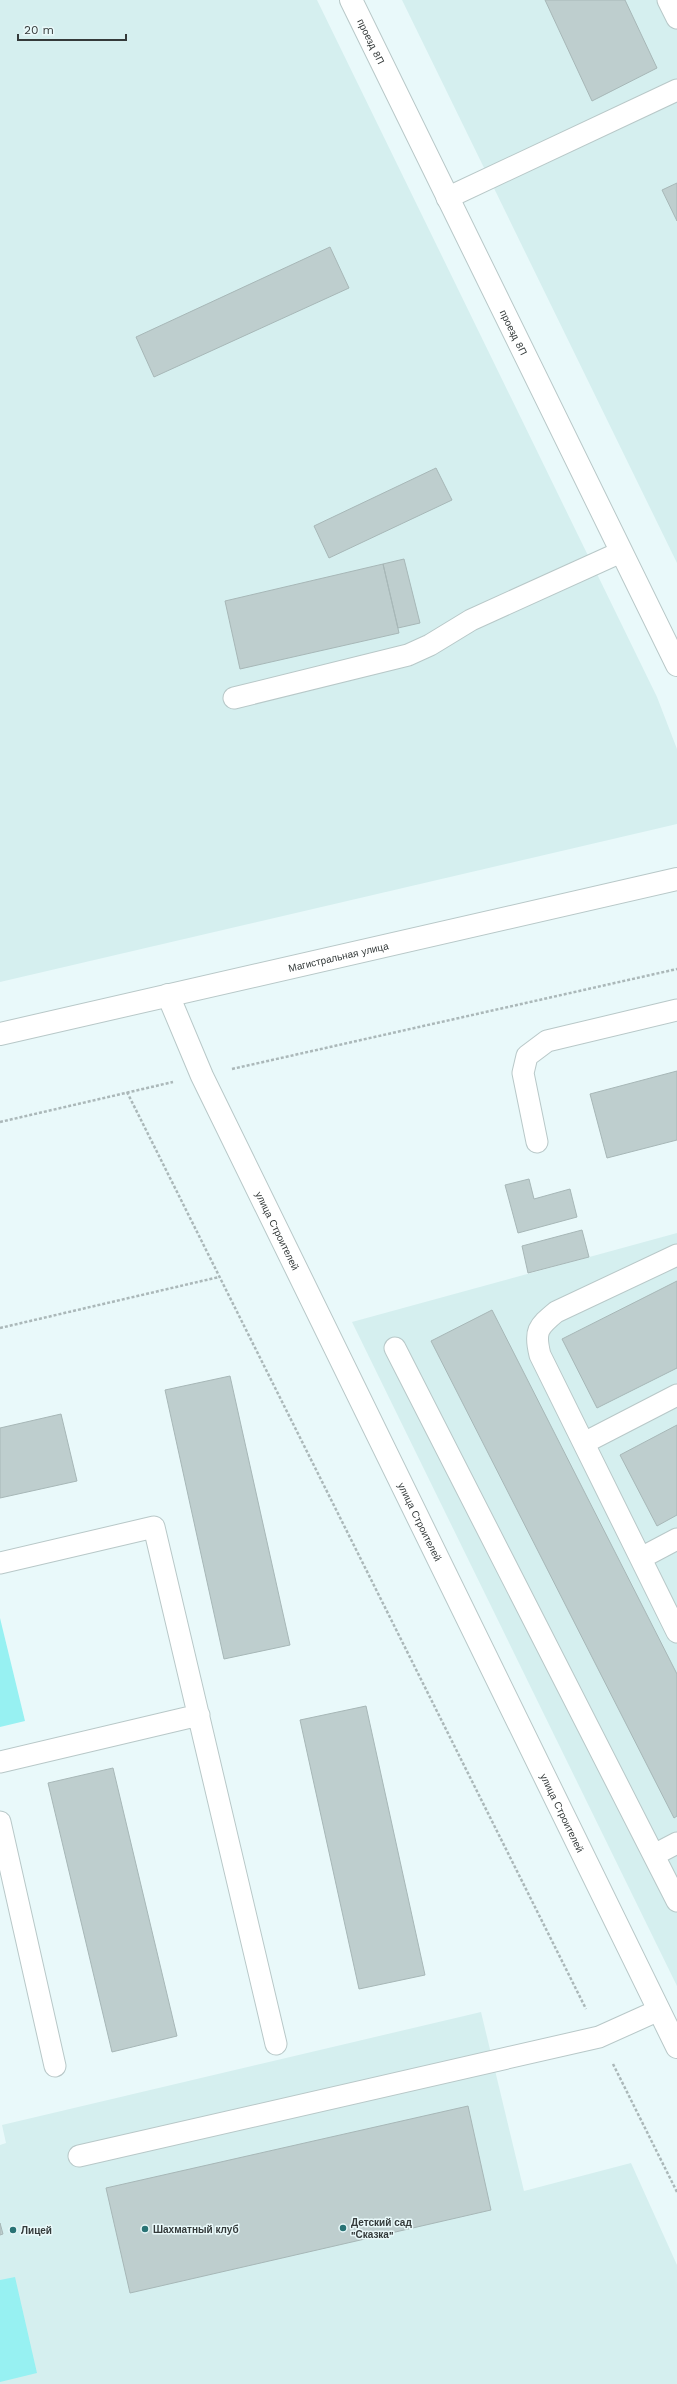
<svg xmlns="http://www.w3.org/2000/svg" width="677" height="2384" font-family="'Work Sans',sans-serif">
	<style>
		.built { fill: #d5efef }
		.green { fill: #97f1f2 }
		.building { fill: #becece; stroke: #a7b7b7 }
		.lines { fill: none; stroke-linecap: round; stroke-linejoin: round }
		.lane-casing { stroke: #b8c8c8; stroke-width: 23 }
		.street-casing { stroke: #b8c8c8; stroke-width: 24 }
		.secondary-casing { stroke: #b8c8c8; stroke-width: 24 }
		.path { stroke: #abb8b9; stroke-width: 2.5; stroke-dasharray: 3 2; stroke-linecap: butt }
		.lane { stroke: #fff; stroke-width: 21 }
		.street { stroke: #fff; stroke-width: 22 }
		.secondary { stroke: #fff; stroke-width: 22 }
		.poi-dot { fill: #297375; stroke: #e9f9fa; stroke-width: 1.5 }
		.labels { text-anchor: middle; stroke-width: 3; stroke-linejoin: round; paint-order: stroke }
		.street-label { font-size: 10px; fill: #343a3a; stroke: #e9f9fa }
		.poi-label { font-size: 10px; font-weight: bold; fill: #343a3a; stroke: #e9f9fa; text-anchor: start }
	</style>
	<rect width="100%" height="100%" fill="#e9f9fa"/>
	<path class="built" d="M0,0H317L657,697L677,749V824L0,982Z
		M402,0H677V563Z
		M677,1233V1986L352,1322Z
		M481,2012L524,2191L631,2163L677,2265V2384H0V2145L6,2143L2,2125Z"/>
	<path class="green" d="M0,1618L25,1721L0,1727Z
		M15,2277L37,2373L0,2382V2280Z"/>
	<path class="building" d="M545,0H625L657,68L592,101Z
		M677,183V221L662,190Z
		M330,247L349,288L154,377L136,337Z
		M436,468L452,500L329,558L314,526Z
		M404,559L420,623L398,628L383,564Z
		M383,564L399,633L240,669L225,601Z
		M677,1071V1140L607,1158L590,1094Z
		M529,1179L534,1199L570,1189L577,1217L518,1233L505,1185Z
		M582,1230L589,1257L528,1273L522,1246Z
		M677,1281V1368L597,1408L562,1339Z
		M492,1310L677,1674V1816L674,1818L431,1341Z
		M230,1376L290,1645L224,1659L165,1390Z
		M61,1414L77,1481L0,1498V1428Z
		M677,1425V1515L657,1526L620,1455Z
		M366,1706L425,1975L359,1989L300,1720Z
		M113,1768L177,2036L112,2052L48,1783Z
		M468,2106L491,2210L130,2293L106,2188Z
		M0,2223L3,2234L0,2235Z"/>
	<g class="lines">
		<defs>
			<path id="lane" d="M668,0L677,18
				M447,198L677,90
				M234,698L408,655L430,645L471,620L621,552
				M537,1142L523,1073L527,1056L547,1041L677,1010
				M677,1255L556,1312C538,1327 534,1331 540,1355L677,1632
				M395,1348L677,1901
				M584,1443L677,1395
				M641,1558L677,1539
				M0,1563L154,1527L276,2044
				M0,1762L199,1715
				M0,1822L55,2066
				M654,1855L677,1843
				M79,2156L599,2037L659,2010"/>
			<g id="street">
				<path id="s1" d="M351,0L677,665"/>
				<path id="s2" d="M168,995L202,1076L677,2047"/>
			</g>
			<g id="secondary">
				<path id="s3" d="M0,1034L677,879"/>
			</g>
		</defs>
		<use href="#lane" class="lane-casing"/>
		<use href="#street" class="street-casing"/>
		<use href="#secondary" class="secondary-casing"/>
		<path class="path" d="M232,1069L677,969
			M127,1092L586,2009
			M0,1122L173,1082
			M0,1328L219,1277
			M613,2064L677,2192"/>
		<use href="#lane" class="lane"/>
		<use href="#street" class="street"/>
		<use href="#secondary" class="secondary"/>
	</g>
	<g class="poi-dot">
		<circle cx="343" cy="2228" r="4"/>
		<circle cx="145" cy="2229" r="4"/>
		<circle cx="13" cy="2230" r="4"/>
	</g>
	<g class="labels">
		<g class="street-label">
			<text dy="4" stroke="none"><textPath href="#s1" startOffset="46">проезд 8П</textPath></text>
			<text dy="4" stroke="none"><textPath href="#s1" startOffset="370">проезд 8П</textPath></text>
			<text dy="4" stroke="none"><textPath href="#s3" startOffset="347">Магистральная улица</textPath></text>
			<text dy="4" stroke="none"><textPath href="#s2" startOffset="260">улица Строителей</textPath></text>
			<text dy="4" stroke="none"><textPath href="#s2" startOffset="584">улица Строителей</textPath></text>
			<text dy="4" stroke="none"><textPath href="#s2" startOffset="908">улица Строителей</textPath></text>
		</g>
		<g class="poi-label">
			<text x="351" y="2226">Детский сад<tspan x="351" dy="12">"Сказка"</tspan></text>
			<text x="153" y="2233">Шахматный клуб</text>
			<text x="21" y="2234">Лицей</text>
		</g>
	</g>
	<path d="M18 34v6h108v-6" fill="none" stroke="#343a3a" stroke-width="2"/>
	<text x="24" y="34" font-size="12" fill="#343a3a" stroke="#e9f9fa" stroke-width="3" paint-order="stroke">20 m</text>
</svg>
